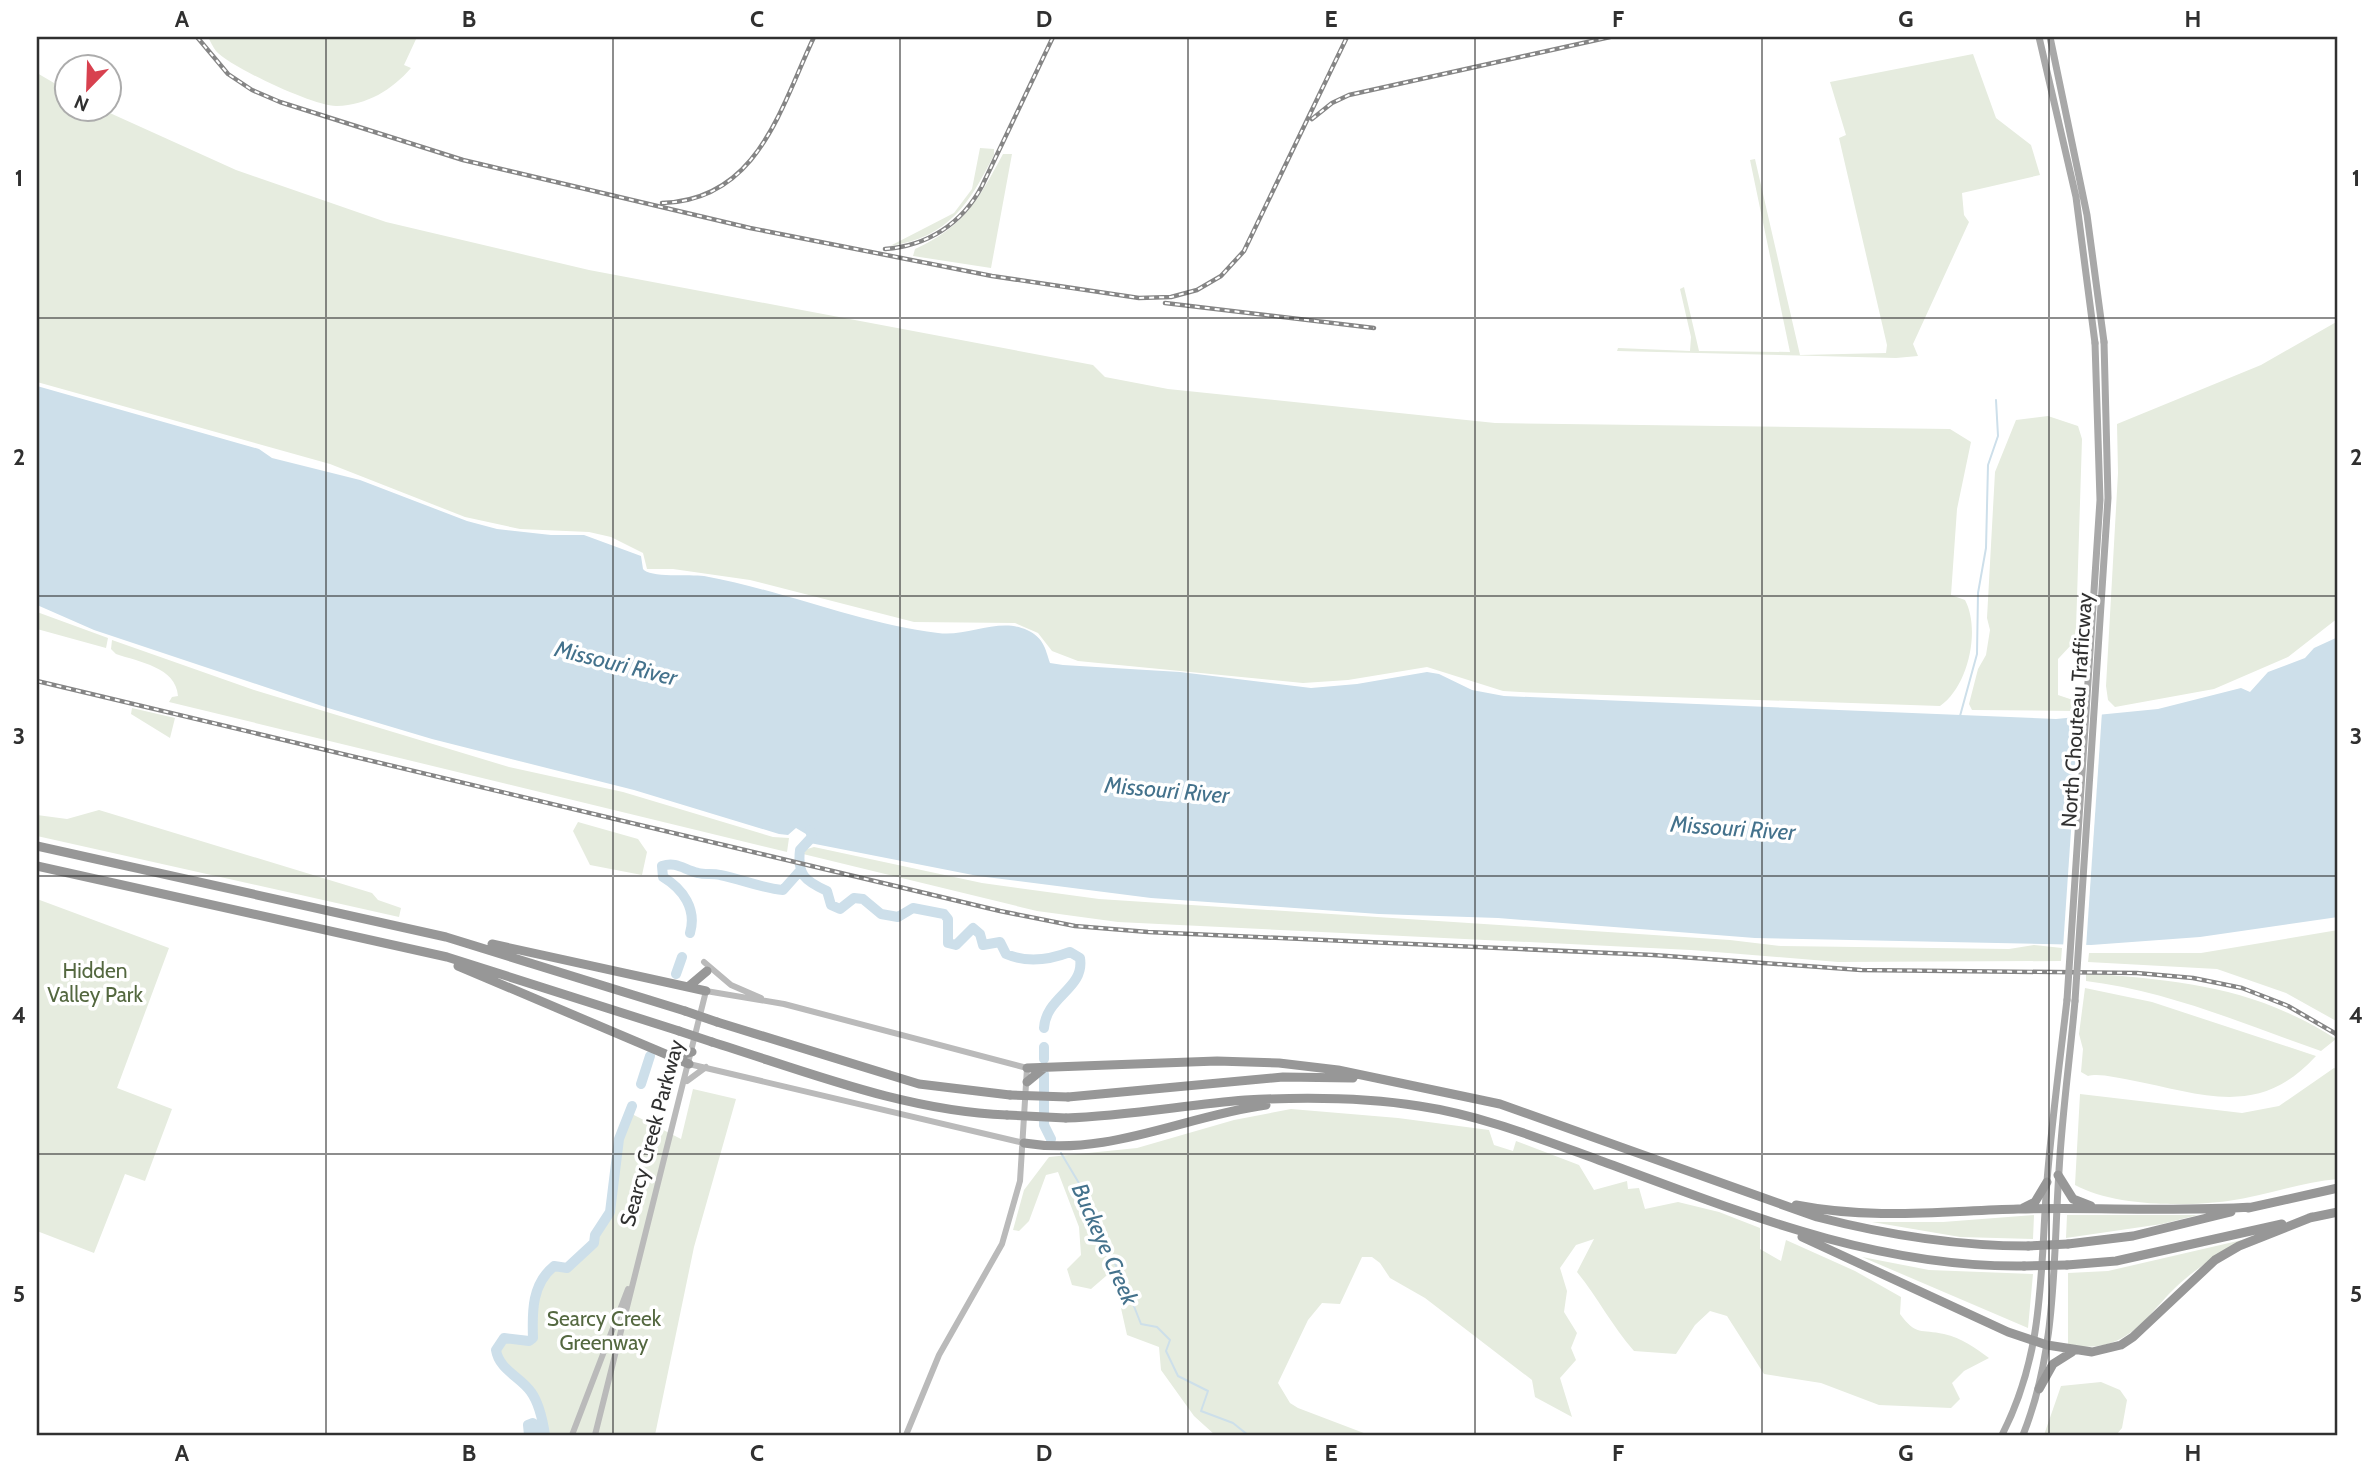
<svg xmlns="http://www.w3.org/2000/svg" width="2375" height="1472" font-family="Cabin,sans-serif">
	<style>
		.green { fill: #e6ecdf }
		.water { fill: #cddfea }
		.pier { fill: #fff }
		.lines { fill: none; stroke-linecap: round; stroke-linejoin: round }
		.stream { stroke: #cddfea; stroke-width: 2 }
		.river { stroke: #cddfea; stroke-width: 10 }
		.secondary { stroke: #bababa; stroke-width: 6 }
		.primary { stroke: #a8a8a8; stroke-width: 7 }
		.highway { stroke: #979797; stroke-width: 9 }
		.rail-casing { stroke: #858585; stroke-width: 4.5 }
		.rail { stroke: #fff; stroke-width: 2; stroke-dasharray: 5; stroke-linecap: butt }
		.primary-bridge { stroke: #a8a8a8; stroke-width: 7 }
		.highway-bridge { stroke: #979797; stroke-width: 9 }
		.grid { fill: none; stroke: #303030; stroke-width: 2; stroke-opacity: 0.55 }
		.labels { text-anchor: middle; stroke-width: 7; stroke-linejoin: round; paint-order: stroke }
		.street-label { font-size: 21px; fill: #303030; stroke: #fff }
		.park-label { font-size: 21px; fill: #546840; stroke: #fff }
		.water-label { font-size: 23px; font-style: italic; fill: #44728c; stroke: #fff }
		.neatline { fill: none; stroke: #303030; stroke-width: 2.5 }
		.grid-label { font-size: 23px; text-anchor: middle; font-weight: bold; fill: #303030 }
	</style>
	<rect width="100%" height="100%" fill="#fff"/>
	<path class="green" d="M208,37H417L404,65L411,68C392,90 367,105 337,106C315,107 230,67 216,51C213,47 210,41 208,37Z
		M1973,54L1996,118L2031,145L2040,175L1962,193L1964,215L1969,222L1913,344L1918,356L1896,358L1617,351L1618,348L1690,351L1691,337L1680,289L1684,287L1699,351L1790,352L1750,160L1755,159L1800,355L1886,353L1887,345L1839,138L1846,135L1830,82Z
		M37,73L66,90V108L101,109L236,170L386,222L589,270L1093,365L1105,377L1168,389L1495,423L1950,429L1971,442L1957,509L1951,595L1965,600C1981,630 1968,687 1940,706L1520,692L1503,691L1427,667L1348,680L1303,683L1078,661L1052,651L1038,633L1015,623L914,622L750,580L673,569H647L643,553L611,537L589,532L520,529L465,517L330,464L37,382Z
		M980,148L994,149V155C969,204 949,237 890,246L954,213L972,189Z
		M1003,154H1012L991,268L913,256L915,249C965,226 978,200 1003,154Z
		M2338,321V618L2288,657L2214,689L2115,707L2108,700L2106,686L2118,473L2117,424L2261,365Z
		M2048,416L2078,426L2082,439L2076,630L2073,643L2058,659V695L2079,702L2078,711L1972,710L1969,704L1978,669L1986,655L1990,630L1987,618L1995,472L2016,420Z
		M37,612L108,638L106,648L37,629Z
		M112,640L254,690L509,767L623,792L773,837L789,838L787,852L169,702L172,697L178,696C176,667 139,662 116,654L111,649Z
		M132,708L175,718L170,738L131,714Z
		M99,810L372,893L378,900L401,908L399,917L37,836V815L67,819Z
		M578,822L638,839L647,852L642,875L590,865L573,831Z
		M814,847L982,883L1099,899L1730,940L1781,946L2009,949L2034,945L2062,948L2061,961L1838,962L1691,950L1118,922L1037,911L803,854L804,850Z
		M37,899L169,948L117,1088L172,1109L145,1181L125,1174L94,1253L37,1231Z
		M2338,930V1022L2286,993L2217,969L2088,962L2089,953H2201Z
		M2086,973C2181,981 2253,986 2336,1039L2321,1051C2244,1024 2168,991 2086,981Z
		M2085,988L2152,1002L2316,1056C2259,1119 2203,1094 2130,1080C2118,1078 2099,1073 2088,1076L2081,1072L2083,1049L2079,1034Z
		M2334,1068L2338,1070V1179C2300,1182 2265,1196 2228,1201C2184,1207 2113,1206 2075,1185L2080,1094L2242,1113L2279,1106Z
		M693,1089L736,1099L694,1247L655,1435H545C543,1422 539,1403 531,1392C521,1377 499,1370 496,1350L504,1338L528,1341L533,1338C532,1311 532,1284 554,1266L568,1268L594,1243C596,1230 608,1222 610,1209C616,1175 616,1145 630,1113L681,1139Z
		M1291,1109L1398,1118L1489,1130L1494,1145L1513,1151L1516,1141L1579,1165L1594,1190L1627,1181L1628,1189L1639,1188L1645,1209L1678,1202L1719,1212L1760,1228V1249L1781,1261L1786,1240L1855,1271L1901,1297L1900,1314C1916,1336 1921,1329 1944,1334C1962,1338 1975,1348 1989,1358L1964,1371L1952,1383L1960,1399L1951,1408L1879,1405L1821,1383L1764,1374L1727,1316L1710,1311L1695,1325L1676,1354L1634,1351C1612,1326 1598,1298 1577,1272L1594,1239L1576,1245L1560,1268L1567,1291L1564,1312L1577,1333L1571,1348L1576,1360L1560,1378L1572,1417L1535,1397L1532,1380L1425,1298L1390,1278L1380,1263L1372,1257H1362L1340,1304L1322,1303L1308,1320L1278,1383L1290,1403L1298,1408L1369,1435H1215L1194,1416L1161,1370L1159,1347L1127,1335L1114,1277L1106,1276L1091,1289L1072,1285L1067,1269L1081,1255L1079,1227L1058,1172L1046,1175L1029,1221L1019,1231L1013,1230L1024,1190L1049,1157L1137,1148L1234,1120Z
		M2034,1215L2033,1239L1960,1237L1872,1222H1943Z
		M2067,1215H2198L2162,1224L2066,1238Z
		M2242,1240C2219,1254 2196,1268 2176,1287C2157,1305 2140,1331 2116,1341C2101,1348 2083,1347 2068,1347V1273L2108,1271Z
		M1862,1257L1929,1270L2033,1274L2028,1328Z
		M2101,1382L2120,1390L2127,1400L2122,1428L2116,1435H2044L2061,1386Z"/>
	<path class="water" d="M37,386L259,449L272,458L360,480L467,521L497,529L551,535H584L641,556L643,569C649,578 690,574 704,576C782,590 861,624 938,633C968,637 999,617 1027,630C1044,638 1045,648 1050,663L1063,665L1180,672L1311,688L1357,684L1427,672L1439,674L1472,690L1504,696L2056,719L2158,709L2241,688L2250,692L2268,672L2305,658L2314,648L2338,637V917L2200,937L2091,945L1755,938L1498,918L1379,914L1151,898L978,876L810,843L806,834L796,828L788,835L779,834L634,790L432,739L328,708L94,630L37,605Z"/>
	<path class="pier" d="M2102,712L2086,948H2063L2079,714Z"/>
	<g class="lines">
		<path class="stream" d="M1960,716L1977,654L1978,593L1986,548L1988,465L1998,436L1996,400
			M1061,1153L1095,1210L1101,1240L1122,1276L1141,1324L1157,1327L1170,1340L1166,1351L1178,1376L1208,1391L1201,1411L1233,1423L1248,1435"/>
		<path class="river" d="M810,830L812,837L800,850C797,875 805,881 827,891L831,905L840,909L854,898L863,899L881,914L898,917L913,908L944,914L948,919V943L956,945L973,928L980,934L983,945L1000,942L1006,954C1027,963 1049,960 1070,952L1080,958C1085,989 1046,996 1044,1028
			M690,933C697,909 683,889 663,877L662,866C677,861 684,870 698,873C705,875 713,873 720,875C741,879 761,888 783,890L799,872
			M676,974L682,957
			M1044,1059V1047
			M1044,1074V1125L1051,1139
			M641,1084L650,1056
			M529,1435L528,1425L533,1423L538,1435
			M545,1435C543,1422 539,1403 531,1392C521,1377 499,1370 496,1350L504,1338L529,1341L533,1338C532,1311 532,1284 554,1266L567,1268L594,1243L595,1235L610,1212L619,1139L632,1106"/>
		<path class="secondary" d="M704,962L731,985L761,998
			M689,1064L1024,1143
			M687,1081L706,1067
			M572,1435L628,1289
			M595,1435L706,991L784,1004L1027,1068L1020,1181L1002,1244L939,1355L906,1435"/>
		<path class="primary" d="M2039,37L2076,197L2095,343
			M2050,37L2087,215L2104,342
			M2002,1435C2045,1351 2040,1272 2047,1181C2052,1120 2060,1060 2067,1000
			M2023,1435C2057,1350 2053,1261 2059,1171C2062,1114 2070,1058 2075,1001"/>
		<path class="highway" d="M37,846L446,937L685,1011
			M37,866L447,957L679,1031
			M492,944L706,991
			M458,966L689,1064
			M688,987L707,971
			M717,1022L919,1084L1010,1095
			M712,1042C808,1072 905,1111 1007,1115
			M673,1057L692,1052
			M1027,1068L1217,1061L1279,1063L1338,1070L1500,1104L1817,1217C1887,1235 1955,1246 2028,1246
			M1027,1082L1044,1068
			M1068,1097L1283,1077L1353,1078
			M1066,1118C1126,1116 1185,1105 1245,1100C1302,1097 1363,1097 1419,1106C1480,1115 1538,1138 1596,1159C1735,1210 1873,1268 2024,1266
			M1024,1143C1108,1157 1184,1116 1266,1105
			M2058,1175L2073,1199L2091,1206
			M1796,1205C1873,1220 1941,1211 2018,1209C2096,1207 2174,1212 2252,1207
			M2023,1208L2035,1202L2047,1182
			M2248,1208L2338,1188
			M2309,1218L2338,1212
			M1802,1237L2008,1332L2047,1345L2092,1352L2121,1345L2133,1337L2215,1260L2239,1246L2312,1217
			M2068,1244L2133,1236L2231,1212
			M2067,1265L2116,1261L2282,1224
			M2039,1389L2053,1364L2072,1352"/>
		<defs>
			<path id="rail" d="M197,37L228,74L252,90L280,102L463,160L750,228L992,276L1139,298L1171,297L1197,290L1221,276L1244,251L1347,37
				M1312,119L1332,103L1349,95L1610,37
				M662,203C758,200 780,109 814,37
				M885,249C927,246 962,224 982,186L1053,37
				M1165,303L1374,328
				M37,681L1000,911L1075,926L1148,932L1653,955L1861,970L2137,973L2193,978L2242,988L2288,1006L2338,1035"/>
		</defs>
		<use href="#rail" class="rail-casing"/>
		<use href="#rail" class="rail"/>
		<path class="primary-bridge" d="M2067,1000L2100,500L2095,343
			M2075,1001L2108,498L2104,342"/>
		<path class="highway-bridge" d="M685,1011L717,1022
			M679,1031L712,1042
			M1010,1095L1068,1097
			M1007,1115L1066,1118
			M2028,1246L2068,1244
			M2024,1266L2067,1265"/>
	</g>
	<path class="grid" d="M326,37V1435M613,37V1435M900,37V1435M1188,37V1435M1475,37V1435M1762,37V1435M2049,37V1435M37,318H2338M37,596H2338M37,876H2338M37,1154H2338"/>
	<g class="labels">
		<g class="street-label">
			<text transform="translate(2077 710) rotate(-86)" y="7">North Chouteau Trafficway</text>
			<text transform="translate(652 1133) rotate(-75)" y="7">Searcy Creek Parkway</text>
		</g>
		<g class="park-label">
			<text x="95" y="978">Hidden<tspan x="95" dy="24">Valley Park</tspan></text>
			<text x="604" y="1326">Searcy Creek<tspan x="604" dy="24">Greenway</tspan></text>
		</g>
		<g class="water-label">
			<text transform="translate(616 663) rotate(14)" y="8">Missouri River</text>
			<text transform="translate(1167 790) rotate(5)" y="8">Missouri River</text>
			<text transform="translate(1733 828) rotate(4)" y="8">Missouri River</text>
			<text transform="translate(1105 1244) rotate(66)" y="8">Buckeye Creek</text>
		</g>
	</g>
	<rect width="2375" height="1472" fill="none" stroke="#ffffff" stroke-width="77"/>
	<g transform="translate(88 88) rotate(203)"><circle r="33" fill="#ffffff" stroke="#acacac" stroke-width="2"/>
	<path d="M0-5L12 26L0 18L-12 26Z" fill="#d8414f"/>
	<text y="-10" font-size="19" font-weight="bold" text-anchor="middle" fill="#303030">N</text>
	</g>
	<rect x="38" y="38" width="2298" height="1396" class="neatline"/>
	<g class="grid-label">
		<text x="182" y="27">A</text>
		<text x="469" y="27">B</text>
		<text x="757" y="27">C</text>
		<text x="1044" y="27">D</text>
		<text x="1331" y="27">E</text>
		<text x="1618" y="27">F</text>
		<text x="1906" y="27">G</text>
		<text x="2193" y="27">H</text>
		<text x="19" y="186">1</text>
		<text x="2356" y="186">1</text>
		<text x="19" y="465">2</text>
		<text x="2356" y="465">2</text>
		<text x="19" y="744">3</text>
		<text x="2356" y="744">3</text>
		<text x="19" y="1023">4</text>
		<text x="2356" y="1023">4</text>
		<text x="19" y="1302">5</text>
		<text x="2356" y="1302">5</text>
		<text x="182" y="1461">A</text>
		<text x="469" y="1461">B</text>
		<text x="757" y="1461">C</text>
		<text x="1044" y="1461">D</text>
		<text x="1331" y="1461">E</text>
		<text x="1618" y="1461">F</text>
		<text x="1906" y="1461">G</text>
		<text x="2193" y="1461">H</text>
	</g>
</svg>
